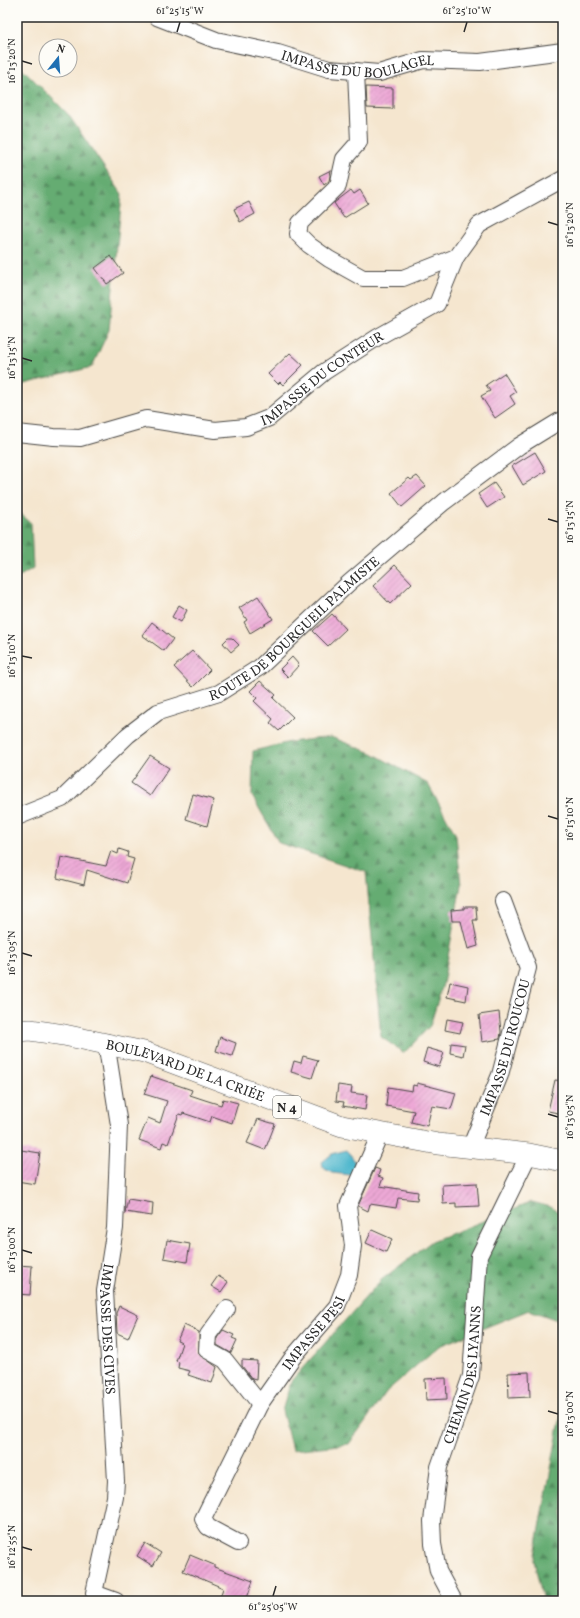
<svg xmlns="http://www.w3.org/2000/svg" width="580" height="1618" font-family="Vollkorn,serif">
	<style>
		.forest { fill: url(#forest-firs); stroke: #486c4e }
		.water { fill: #4fb7cd; stroke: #3d717c }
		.building { fill: url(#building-hatch) }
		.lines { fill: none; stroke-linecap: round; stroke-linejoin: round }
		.minor-casing { stroke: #494744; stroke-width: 18 }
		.major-casing { stroke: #494744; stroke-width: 22 }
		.minor { stroke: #fff; stroke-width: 16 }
		.major { stroke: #fff; stroke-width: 21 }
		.ticks { fill: none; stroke: #2b2b2b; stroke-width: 1.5 }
		.labels { text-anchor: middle; stroke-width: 3.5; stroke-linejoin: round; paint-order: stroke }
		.shield { fill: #fdfcf7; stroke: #6a6a68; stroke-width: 1 }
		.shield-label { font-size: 13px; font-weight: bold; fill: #2b2b2b }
		.street-label { font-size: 14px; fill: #2b2b2b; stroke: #fdfcf7 }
		.neatline { fill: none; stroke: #2b2b2b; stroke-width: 1.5 }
		.ticks-label { font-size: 10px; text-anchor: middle; fill: #2b2b2b }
	</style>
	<defs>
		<pattern id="forest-firs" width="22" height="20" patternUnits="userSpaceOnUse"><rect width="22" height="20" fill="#65ac72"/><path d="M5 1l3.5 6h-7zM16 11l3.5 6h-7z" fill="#538c5e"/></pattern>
		<pattern id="building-hatch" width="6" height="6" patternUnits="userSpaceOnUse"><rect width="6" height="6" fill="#eda8d6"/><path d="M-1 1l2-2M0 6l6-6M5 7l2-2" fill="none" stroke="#c089ae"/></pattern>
	</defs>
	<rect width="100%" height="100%" fill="#fdfcf7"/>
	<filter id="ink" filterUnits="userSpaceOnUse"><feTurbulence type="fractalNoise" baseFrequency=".025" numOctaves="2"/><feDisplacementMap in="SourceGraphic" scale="8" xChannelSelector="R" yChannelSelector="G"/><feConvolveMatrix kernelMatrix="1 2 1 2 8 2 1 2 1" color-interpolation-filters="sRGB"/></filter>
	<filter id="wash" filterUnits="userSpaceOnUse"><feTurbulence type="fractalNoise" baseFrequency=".012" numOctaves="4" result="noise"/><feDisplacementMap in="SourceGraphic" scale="16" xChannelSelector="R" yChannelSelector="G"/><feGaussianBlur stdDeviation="0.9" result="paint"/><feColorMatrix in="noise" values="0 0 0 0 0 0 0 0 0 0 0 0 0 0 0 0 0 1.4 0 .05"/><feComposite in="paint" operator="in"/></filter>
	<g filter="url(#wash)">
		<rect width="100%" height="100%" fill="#f5e6cf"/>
		<path class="forest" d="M17,63L68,114L122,194L109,330L92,367L17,386Z
			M17,511L31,523L33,568L17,578Z
			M331,737L372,753L428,784L456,835L461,885L443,984L430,1026L404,1053L381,1037L366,872L279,843L252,796L253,751L290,742Z
			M532,1202L551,1207L563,1215V1337L560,1321L529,1310L439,1346L387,1391L349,1444L292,1450L282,1411L291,1381L381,1280L432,1241Z
			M563,1404V1601H543L534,1560Z"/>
		<path class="water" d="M346,1150C354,1158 360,1166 350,1175L332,1173L323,1168L322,1162L332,1154Z"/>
		<g id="blocks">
			<path class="building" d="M366,87L393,88V109L367,108Z
				M331,170L329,181L324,185L319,176Z
				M351,190L354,194L360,190L368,203L344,218L334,203Z
				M249,202L255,214L240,222L234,209Z
				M111,256L123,273L107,284L95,268Z
				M290,353L303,365L283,385L280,382L278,384L268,374Z
				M504,373L516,392L510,396L515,404L495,418L481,396L490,391L486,385Z
				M535,452L546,471L523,485L512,466Z
				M417,476L426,486L402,507L391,493L409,478L411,480Z
				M494,483L504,497L487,508L478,494Z
				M395,565L412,583L390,604L373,586Z
				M258,596L273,619L250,633L244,622L247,620L239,608Z
				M179,605L187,610L181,622L172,617Z
				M332,614L346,629L328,646L313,631Z
				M152,622L173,639L164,651L142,635Z
				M228,638H232L239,645L231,652L223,643Z
				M192,651L210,670L193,687L174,667Z
				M292,657L299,665L288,677L280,669Z
				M260,681L276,695L273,698L293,717L279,731L270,723L273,719L254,701L257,698L250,691Z
				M150,756L169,768L150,796L131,783Z
				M193,794L214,800L207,826L186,819Z
				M119,849L128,852L127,857L134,859L127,883L87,870L84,885L57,878L61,857L106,866L111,851L118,854Z
				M464,907H476L477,920H473L478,946L468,949L461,921H452L451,910L464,909Z
				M450,982L468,986L466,1001L447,997Z
				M499,1012L501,1032L500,1039L482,1042L479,1015Z
				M447,1019L463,1022L460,1033L445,1030Z
				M220,1037L236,1043L232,1056L216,1051Z
				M451,1043L465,1045L463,1056L450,1053Z
				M427,1048L444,1053L439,1067L423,1062Z
				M303,1056L318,1060L312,1078L291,1072L294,1061L301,1063Z
				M151,1076L192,1090L190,1095L205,1100L221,1105L223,1099L238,1103L232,1123L212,1116L210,1122L183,1113L182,1115L179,1114L168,1144L163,1142L161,1148L139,1140L148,1118L160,1123L167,1101L144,1094Z
				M555,1080L563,1081V1114L548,1111Z
				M417,1083L456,1093L451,1109L432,1106L427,1126L411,1122L414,1111L386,1106L388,1087L412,1091L413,1085L417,1086Z
				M338,1085L352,1087L351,1093L367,1095L365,1110L343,1106L344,1102L336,1101Z
				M258,1119L275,1124L265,1150L247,1143Z
				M21,1150L40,1153L35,1184L17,1181V1164L19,1165Z
				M375,1168L380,1170L378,1176L383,1178L380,1186L418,1192L417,1200L398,1198L396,1208L370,1204L368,1211L358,1206Z
				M477,1183L479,1206L456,1207V1203L443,1204L442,1185Z
				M128,1199L153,1203L152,1216L125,1212Z
				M372,1230L392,1239L386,1252L366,1243Z
				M167,1240L190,1244L187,1262L164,1258Z
				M17,1265L32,1266L30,1295L17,1294Z
				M218,1276L228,1282L221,1292L211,1286Z
				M119,1306L138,1315L128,1338L117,1333L116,1313Z
				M184,1325L199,1332V1354L217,1367L212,1383L188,1375L190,1371L178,1368L179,1362L176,1361L182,1343L177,1341Z
				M223,1330L234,1335L232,1338L237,1340L231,1353L217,1345V1338Z
				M242,1360L257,1361L256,1380L252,1379L242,1366Z
				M529,1372L530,1397L509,1398L508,1373Z
				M446,1378L447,1399L426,1400L425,1379Z
				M145,1543L161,1553L153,1566L137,1556Z
				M190,1555L214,1565V1567L253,1581L246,1601H219L223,1588L183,1571Z"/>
		</g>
	</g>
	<g filter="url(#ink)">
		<use href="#blocks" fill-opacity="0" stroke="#494744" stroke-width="1"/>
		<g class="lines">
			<defs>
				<g id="minor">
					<path id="s1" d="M157,17L216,40L278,53L329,69L379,73L423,60L480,62L563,51"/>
					<path d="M356,71L359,142L344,159L338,186L300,223L298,234L309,245L329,259L363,278H403L456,257"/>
					<path id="s2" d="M17,433L54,437L80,438L146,419L215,430L246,427L269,418L324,372L378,337L437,304L456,257L479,225L563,179"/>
					<path id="s3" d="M17,817L62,799L128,735L158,712L219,693L260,667L350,582L444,502L519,446L563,419"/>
					<path id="s4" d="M106,1042L119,1125L115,1228L105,1291L116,1481L115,1497L94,1593L116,1601"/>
					<path id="s5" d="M470,1148L500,1075L528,968L503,901"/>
					<path d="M227,1309L208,1335L207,1350L225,1360L260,1404"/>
					<path id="s6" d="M238,1543L208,1527L203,1519L260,1404L293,1357L337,1306L349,1275L353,1246L348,1206L380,1134"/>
					<path id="s7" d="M454,1601L438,1571L433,1544L432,1521L439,1467L471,1376L479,1256L529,1154"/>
				</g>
				<g id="major">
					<path id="s8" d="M17,1031L30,1030L64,1035L144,1052L342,1126L438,1144L529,1154L563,1161"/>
				</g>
			</defs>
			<use href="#minor" class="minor-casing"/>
			<use href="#major" class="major-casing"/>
			<use href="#minor" class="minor"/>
			<use href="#major" class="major"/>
		</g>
	</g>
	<path class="ticks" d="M177,32L180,22M464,32L467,22M22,61L32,64M548,222L558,225M22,358L32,361M548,519L558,522M22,656L32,658M548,816L558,819M22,953L32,956M548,1114L558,1117M22,1250L32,1253M548,1411L558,1414M22,1547L32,1550M273,1596L276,1586"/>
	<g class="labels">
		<rect class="shield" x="273" y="1096" width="28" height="22" rx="3"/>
		<g class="shield-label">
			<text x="287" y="1112">N 4</text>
		</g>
		<g class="street-label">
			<text dy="5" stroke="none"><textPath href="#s1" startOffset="209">IMPASSE DU BOULAGEL</textPath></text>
			<text dy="5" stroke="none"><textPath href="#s2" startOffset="324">IMPASSE DU CONTEUR</textPath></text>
			<text dy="5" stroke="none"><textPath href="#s3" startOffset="341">ROUTE DE BOURGUEIL PALMISTE</textPath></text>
			<text dy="5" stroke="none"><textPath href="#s5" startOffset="107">IMPASSE DU ROUCOU</textPath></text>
			<text dy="5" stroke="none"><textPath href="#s8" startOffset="174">BOULEVARD DE LA CRIÉE</textPath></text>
			<text dy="5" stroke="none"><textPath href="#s4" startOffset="289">IMPASSE DES CIVES</textPath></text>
			<text dy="5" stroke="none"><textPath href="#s6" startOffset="261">IMPASSE PESI</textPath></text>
			<text dy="5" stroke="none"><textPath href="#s7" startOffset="235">CHEMIN DES LYANNS</textPath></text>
		</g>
	</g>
	<rect width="580" height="1618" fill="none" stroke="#fdfcf7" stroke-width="44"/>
	<g transform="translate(58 58) rotate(17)"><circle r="19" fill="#fdfcf7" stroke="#a9a8a5"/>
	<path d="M0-3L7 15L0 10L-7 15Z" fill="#1f6fb2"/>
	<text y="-6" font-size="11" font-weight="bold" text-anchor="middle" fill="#2b2b2b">N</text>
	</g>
	<rect x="22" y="22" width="536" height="1574" class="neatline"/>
	<g class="ticks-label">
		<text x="180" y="14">61°25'15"W</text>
		<text x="467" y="14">61°25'10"W</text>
		<text transform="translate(11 61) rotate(-90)" y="4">16°13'20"N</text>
		<text transform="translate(569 225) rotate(-90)" y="4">16°13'20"N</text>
		<text transform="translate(11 358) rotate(-90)" y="4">16°13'15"N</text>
		<text transform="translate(569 522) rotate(-90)" y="4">16°13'15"N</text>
		<text transform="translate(11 656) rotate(-90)" y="4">16°13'10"N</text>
		<text transform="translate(569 819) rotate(-90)" y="4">16°13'10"N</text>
		<text transform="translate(11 953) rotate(-90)" y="4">16°13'05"N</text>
		<text transform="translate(569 1117) rotate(-90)" y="4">16°13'05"N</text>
		<text transform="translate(11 1250) rotate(-90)" y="4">16°13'00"N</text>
		<text transform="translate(569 1414) rotate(-90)" y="4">16°13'00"N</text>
		<text transform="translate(11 1547) rotate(-90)" y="4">16°12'55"N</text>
		<text x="273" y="1610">61°25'05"W</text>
	</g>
</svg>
